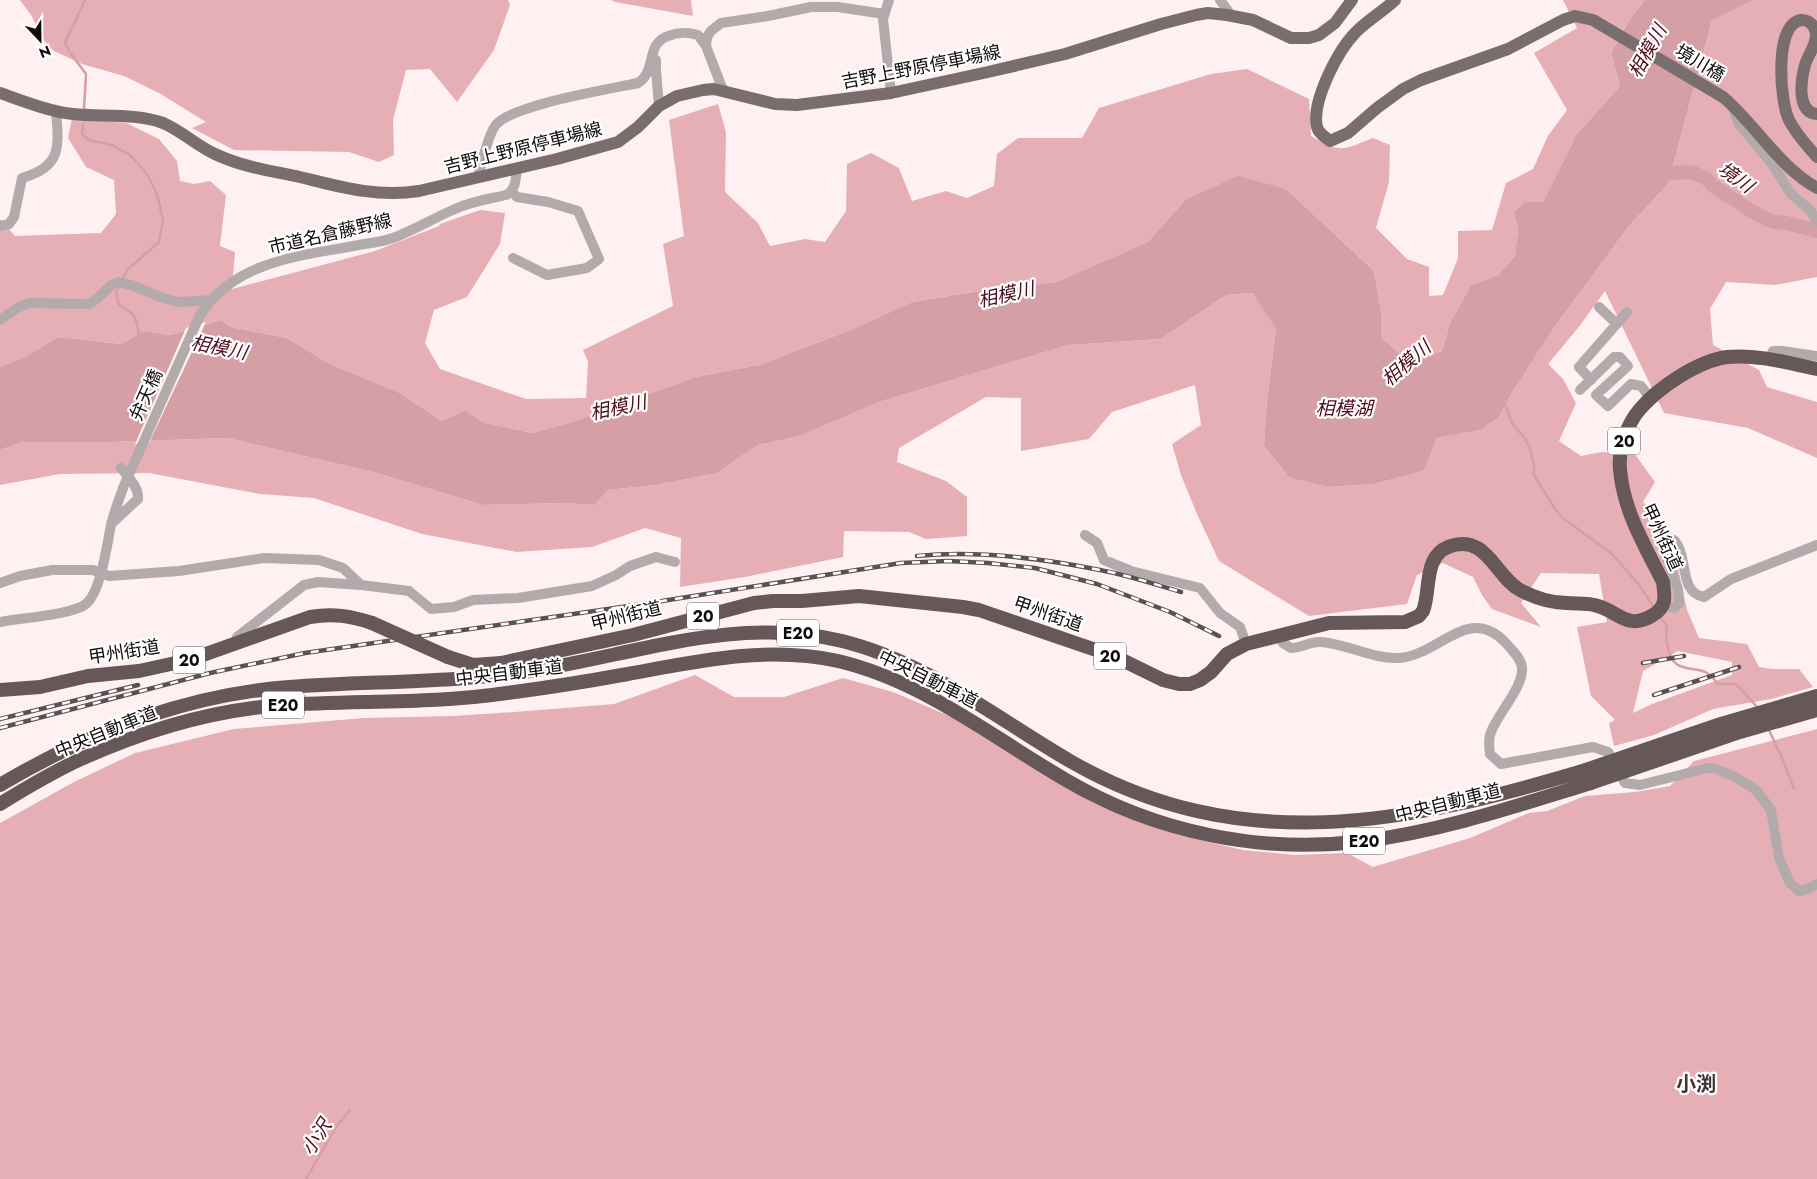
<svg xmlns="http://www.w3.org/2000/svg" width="1817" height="1179" font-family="Jost,'Noto Sans JP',sans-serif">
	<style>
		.forest { fill: #e6afb5; fill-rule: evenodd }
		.water { fill: #d49fa5 }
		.pier { fill: #fff0f2 }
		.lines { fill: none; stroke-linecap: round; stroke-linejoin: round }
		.stream { stroke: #d49fa5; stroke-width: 2.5 }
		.river { stroke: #d49fa5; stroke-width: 14 }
		.minor { stroke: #b2aaab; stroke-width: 10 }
		.major { stroke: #7a6d6e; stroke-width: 12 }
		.highway { stroke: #665759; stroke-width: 14 }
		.rail-casing { stroke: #5a5252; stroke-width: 4.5 }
		.rail { stroke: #fff; stroke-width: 2.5; stroke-dasharray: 8; stroke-linecap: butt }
		.minor-bridge { stroke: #b2aaab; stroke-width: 10 }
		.highway-bridge { stroke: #665759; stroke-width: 14 }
		.labels { text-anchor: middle; stroke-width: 4.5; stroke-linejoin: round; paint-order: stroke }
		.shield { fill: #fff; stroke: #585555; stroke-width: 1 }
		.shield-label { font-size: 16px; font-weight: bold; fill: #110c0c }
		.street-label { font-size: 18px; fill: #110c0c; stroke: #fff }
		.water-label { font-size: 19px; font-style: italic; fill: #4d0d1d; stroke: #fff }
		.quarter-label { font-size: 20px; font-weight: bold; fill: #443637; stroke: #fff }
	</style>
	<rect width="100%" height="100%" fill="#fff0f2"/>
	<path class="forest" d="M20,0H508L510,5L494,50L457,102L430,69L406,70L393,120L394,155L379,162L349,152L234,150L192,128L206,122L159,93L124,76L82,64L54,51L45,42L31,15Z
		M611,0H691L693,16L615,2Z
		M1563,0H1645L1632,16L1611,53L1620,86L1576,135L1543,202H1524L1514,212L1518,230L1515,256L1498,275L1471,285L1450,323L1442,351L1411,364L1381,337V311L1374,271L1286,189L1185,200L1148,242L1056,282L974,292L912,302L853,329L759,365L695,377L578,420L533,433L485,423L465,410L442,421L400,393L328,363L287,338L231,327L221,320L170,335L144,331L121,344L58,337L23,358L0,367V219L15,236L101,233L116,214L114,180L86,167L68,138L72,118L126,123L159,139L177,161L180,181L194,184L210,181L226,195L220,246L235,252L232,289L375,251L439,226L440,224L480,210L505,213L500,244L467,297L434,310L425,343L440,369L526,399L586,398L588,362L583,350L673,306L663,244L684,236L669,120L718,104L726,132L725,192L758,223L770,246L805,239L825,242L846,211L847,164L871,153L899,168L912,201L946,191L967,198L994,186L997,154L1018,138H1082L1099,108L1211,74L1247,69L1309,99L1311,136C1340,154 1342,150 1373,138L1390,145L1389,182L1376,228L1407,259L1429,267V296L1443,295L1458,258V231L1492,230L1506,183L1533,169L1548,136L1567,110L1534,53L1577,28Z
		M1737,0H1817V277L1775,285L1726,282L1710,309L1713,345L1759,370L1767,387L1817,402V458L1748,428L1664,413L1605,291L1578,328L1548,364L1563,379L1576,403L1559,441L1581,456L1602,452L1634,453L1655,482L1643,502L1670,530L1687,610L1699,638L1747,644L1759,667L1772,669H1799L1813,687L1771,699L1713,709L1654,735L1614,746L1609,723L1615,720L1591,696L1577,627L1607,622L1599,574L1541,573L1521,603L1541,627L1492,609L1482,595L1473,577L1443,563L1417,575L1407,604L1309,616L1219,561L1197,514L1181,475L1172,444L1201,425L1195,385L1112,412L1089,439L1021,451V398L986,397L899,448L897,462L946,481L967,497V536L926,539L909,532L844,531L843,557L745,577L680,587L681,538L645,528L592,547L517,552L422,534L314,498L260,494L149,473L60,474L0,485V450L23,442H111L227,438L377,473L483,505L563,503L595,505L608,490L656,485L717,473L758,445L800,436L879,402L1068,345L1161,339L1226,295L1254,293L1276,329L1267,400L1264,446L1290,478L1328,487L1374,484L1424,471L1435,438L1481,430L1499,417L1513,391L1555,326L1629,226L1668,184L1712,20ZM1678,651L1732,662V675L1652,704L1633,713L1643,671Z
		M695,675L734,697H784L843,678L893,692L954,718L1097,805L1140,822L1178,835L1243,850L1295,855L1347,853L1373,867L1470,838L1529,813L1547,811L1585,796L1635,792L1670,786L1694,761L1817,729V1179H0V823L74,782L135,753L234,729L364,718L453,716L515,712L614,704Z"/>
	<path class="water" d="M1645,0H1753L1712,20L1668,184L1629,226L1555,326L1513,391L1499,417L1481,430L1436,438L1424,471L1374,484L1328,487L1290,478L1264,446L1267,400L1276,329L1253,293L1226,295L1161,339L1068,345L879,402L800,436L758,445L717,473L656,485L608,490L595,505L563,503L483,505L377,473L227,438L111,442H23L0,450V367L23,358L58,337L121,344L144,331L170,335L221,320L231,327L287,338L328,363L400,393L442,421L465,410L485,423L533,433L578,420L695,377L759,365L853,329L912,302L974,292L1056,282L1148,242L1185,200L1238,176L1286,189L1374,271L1381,311V337L1411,364L1442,351L1450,323L1471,285L1498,275L1515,256L1518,230L1514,212L1524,202H1543L1576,135L1620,86L1611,53L1632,16Z"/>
	<path class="pier" d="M206,322L149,443L135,444L186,328Z"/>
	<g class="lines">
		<path class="stream" d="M84,108L86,74L71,54L65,43L85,0
			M83,124L82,134L89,140L112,145L130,155L147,174L157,194L163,220L159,242L127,270L123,278
			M118,288L116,293L119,305C136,314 137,318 139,337
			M1504,402L1513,425L1524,437L1530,448L1534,465V475L1555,509L1564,519L1611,553L1639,585L1655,609
			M1659,616L1667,626C1665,637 1667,661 1680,666C1698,673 1704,665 1718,684H1734L1739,687L1758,708
			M1768,728L1782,758L1794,789
			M306,1179L336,1127L350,1110"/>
		<path class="river" d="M1654,174L1691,172L1706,178L1712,185L1753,212L1773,222L1786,223L1817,231"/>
		<path class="minor" d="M889,0L883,19L891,93
			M1220,0L1231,15
			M656,60V71L659,106
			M725,92L721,85L706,46L707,37L711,31L721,23L768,16L811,7H838L884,14
			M1738,109L1735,115L1739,124L1773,165L1790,193L1810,210L1817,221
			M478,177C481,165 488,136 495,126C509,105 611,89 638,83C657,71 645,44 668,36C679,32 687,32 698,35L706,46
			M512,192L517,197L548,202L578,211L599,259L587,268L547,275L513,258
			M0,226L9,224L14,217L22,178C62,167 59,146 56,111
			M1599,307L1617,324
			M200,315C235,260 302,256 359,245C370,243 382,242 393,238C414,230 434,218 455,209C472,201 489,199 506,195C516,190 516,178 517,168
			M0,320L17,308L29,303L89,304L98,298L111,285L118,282L131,285L163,298L179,302L212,300
			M1769,359L1773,351H1782L1817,356
			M1591,380L1579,367L1627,312
			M1580,390L1614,357H1620L1628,366L1596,395L1608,406L1631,384L1641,386L1651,399
			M112,523L138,499C139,487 128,477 121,468
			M1085,535L1097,543L1104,560L1131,571L1200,588L1220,613L1240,627L1246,644
			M0,583L20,576L52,570H93L109,576L179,571L264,558L319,560L343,568L361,585L409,591L431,609L454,607L473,600L518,598L592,586L616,575L630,566L656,557L675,562
			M1664,605L1674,608L1679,603L1678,589L1663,549L1664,543L1670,539L1674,540C1689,555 1678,593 1704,597L1731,579L1817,545
			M0,622C19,618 72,615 86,604C101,592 107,544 111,525C114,512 119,500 123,488
			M1280,636L1283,643L1291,648C1301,648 1311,641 1321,642C1347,644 1372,659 1399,658C1440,655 1468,604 1505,642C1511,649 1521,658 1522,667C1524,687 1498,713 1491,732C1488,739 1489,747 1490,754L1501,764L1593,747L1608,752L1625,783L1640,785L1708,768H1714L1735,777L1756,790L1771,810L1779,858L1790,883L1799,891L1808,889L1817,884
			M235,645L237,637L304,585L318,582L361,585"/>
		<path class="major" d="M1395,0C1382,12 1368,20 1356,32C1338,50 1311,102 1317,127C1319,134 1325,137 1330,141L1348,133L1377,108L1403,89L1421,80L1508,49L1563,20L1575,16L1593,20L1723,97C1756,125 1779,167 1817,188
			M0,93C23,101 48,111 73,114C101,117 136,113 163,123C182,131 197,146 215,154C240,166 269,171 296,176C337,186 376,198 419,191L557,159L618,142L638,127L659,106L677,96L703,90L714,89L775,104L797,105L891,93L988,72L1065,54L1161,24L1196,15L1208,13L1227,15L1253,20L1291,38H1309L1319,35L1335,23L1352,0
			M1817,114C1796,112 1801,80 1805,65C1808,55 1815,47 1816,36C1816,24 1804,14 1793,24C1776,39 1780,101 1789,120C1796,134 1807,146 1817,157"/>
		<path class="highway" d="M448,657L473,665L501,663L633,635L754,603L773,601H802L859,596L963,607L979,610L1096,650L1118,658L1163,680L1179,684H1190L1200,680L1211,672L1227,654L1246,644L1329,623L1405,622L1419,616L1423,611C1431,591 1423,557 1448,547C1486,532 1495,576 1520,590C1535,598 1551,603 1567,603C1576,604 1585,603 1594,605C1617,609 1626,632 1653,615C1667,607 1665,596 1663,582C1645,546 1623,510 1620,469C1618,449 1627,424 1640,409C1659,387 1698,361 1727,357C1757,354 1788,363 1817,369
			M0,690L40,687L88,676L139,671L189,660L310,617C333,613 351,616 372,623
			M0,785C89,732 185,695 289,687C369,681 451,683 530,671C634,655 737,615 842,641C927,662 996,718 1070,761C1240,859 1409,823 1586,770
			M0,804C26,788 53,772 81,759C143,731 213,710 282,705C357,700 432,704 507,693C545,688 584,682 622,675C694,662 765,645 838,661C923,681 992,737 1066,780C1156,833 1262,854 1364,841C1442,831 1516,806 1591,783"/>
		<defs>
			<path id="rail" d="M917,556C978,550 1040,558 1100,570C1127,575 1154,584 1181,592
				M1643,663L1684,656
				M1654,695L1739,667
				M0,719L138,685
				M0,728L210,673L305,653L656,602L901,563L948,561L988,563L1035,568L1097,584L1170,612L1219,636"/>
		</defs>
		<use href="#rail" class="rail-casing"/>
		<use href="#rail" class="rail"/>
		<path class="minor-bridge" d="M123,488L200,315"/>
		<path class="highway-bridge" d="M372,623L448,657
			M1586,770L1721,724L1817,696
			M1591,783L1740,732L1817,710"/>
	</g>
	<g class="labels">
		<g class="shield">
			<rect x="1608" y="427.5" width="32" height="27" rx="4"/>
			<rect x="687" y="602.5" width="32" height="27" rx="4"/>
			<rect x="777" y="619.5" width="42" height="27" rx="4"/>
			<rect x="1094" y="642.5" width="32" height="27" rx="4"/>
			<rect x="173" y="646.5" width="32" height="27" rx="4"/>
			<rect x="262" y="691.5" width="42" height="27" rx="4"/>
			<rect x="1343" y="827.5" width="42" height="27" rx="4"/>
		</g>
		<g class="shield-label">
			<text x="1624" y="447">20</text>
			<text x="703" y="622">20</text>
			<text x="798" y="639">E20</text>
			<text x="1110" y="662">20</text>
			<text x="189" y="666">20</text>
			<text x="283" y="711">E20</text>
			<text x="1364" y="847">E20</text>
		</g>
		<g class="street-label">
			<text transform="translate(1700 63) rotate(31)" y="6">境川橋</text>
			<text transform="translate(921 67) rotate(-11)" y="6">吉野上野原停車場線</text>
			<text transform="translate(523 148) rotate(-14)" y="6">吉野上野原停車場線</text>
			<text transform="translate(330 234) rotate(-13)" y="6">市道名倉藤野線</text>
			<text transform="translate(146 395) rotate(-66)" y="6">弁天橋</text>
			<text transform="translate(1662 537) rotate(65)" y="6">甲州街道</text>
			<text transform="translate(1048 614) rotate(19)" y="6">甲州街道</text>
			<text transform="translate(626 616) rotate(-14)" y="6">甲州街道</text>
			<text transform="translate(124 652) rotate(-9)" y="6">甲州街道</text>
			<text transform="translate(509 673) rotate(-7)" y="6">中央自動車道</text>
			<text transform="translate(928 679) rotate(26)" y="6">中央自動車道</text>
			<text transform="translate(106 732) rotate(-22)" y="6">中央自動車道</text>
			<text transform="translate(1448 803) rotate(-14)" y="6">中央自動車道</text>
		</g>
		<g class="water-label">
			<text transform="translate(1647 51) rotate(-61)" y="7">相模川</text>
			<text transform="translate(1736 177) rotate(35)" y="7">境川</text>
			<text transform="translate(1006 294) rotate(-13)" y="7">相模川</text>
			<text transform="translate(219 347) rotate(11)" y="7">相模川</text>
			<text transform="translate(1406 363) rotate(-41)" y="7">相模川</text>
			<text transform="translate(618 407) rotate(-12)" y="7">相模川</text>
			<text x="1344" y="415">相模湖</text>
			<text transform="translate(316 1137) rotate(-58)" y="7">小沢</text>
		</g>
		<g class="quarter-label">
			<text x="1696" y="1091">小渕</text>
		</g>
	</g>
	<g transform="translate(40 40) rotate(158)" stroke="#ffffff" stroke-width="4" paint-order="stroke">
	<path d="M0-4L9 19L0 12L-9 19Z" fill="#110c0c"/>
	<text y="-8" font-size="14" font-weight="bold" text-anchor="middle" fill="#110c0c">N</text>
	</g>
</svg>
